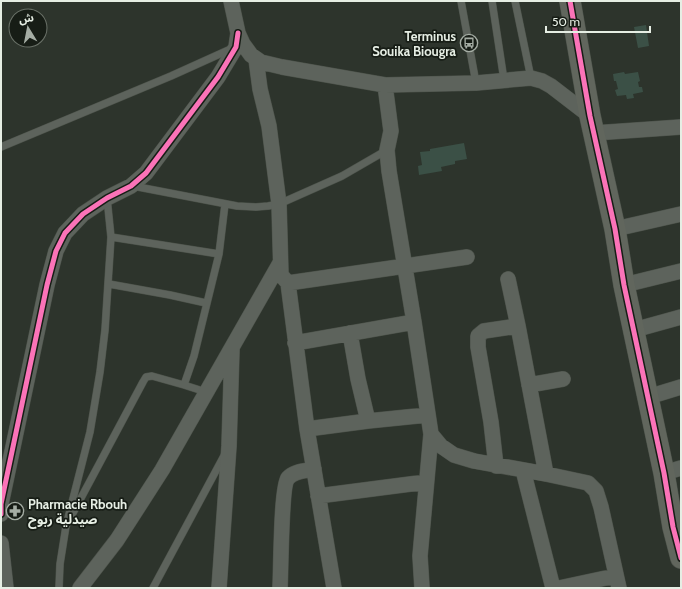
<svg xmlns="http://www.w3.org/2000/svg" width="682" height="589" font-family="Cabin,'Noto Sans Arabic',sans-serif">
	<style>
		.building { fill: #3b5046 }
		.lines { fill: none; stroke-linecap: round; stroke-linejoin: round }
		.lane-casing { stroke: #4c524a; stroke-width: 8 }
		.street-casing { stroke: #4c524a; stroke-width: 16 }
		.secondary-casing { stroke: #4c524a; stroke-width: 22 }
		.lane { stroke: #5d635c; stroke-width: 7 }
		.street { stroke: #5d635c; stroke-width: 15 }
		.secondary { stroke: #61665d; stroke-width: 21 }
		.cycleway-casing { stroke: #171d16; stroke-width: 8 }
		.cycleway { stroke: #fb73b8; stroke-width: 5 }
		.labels { text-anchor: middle; stroke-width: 3.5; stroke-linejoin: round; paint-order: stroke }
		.poi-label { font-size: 13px; font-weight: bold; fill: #e6eee4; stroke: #171d16; text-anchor: end }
	</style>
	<rect width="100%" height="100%" fill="#2d342c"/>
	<path class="building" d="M646,25L649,46L638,48L634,27Z
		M624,72L625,74L638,72L640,81L638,82L639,87H642L643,92L633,94L634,98L627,99L626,95L617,96L615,90L618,89L616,81H614L613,74Z
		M464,143L467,159L455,161V164L441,167L442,171L419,175L418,166L422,165L420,152L430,151V149Z"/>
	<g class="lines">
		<defs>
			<path id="lane" d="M461,1L476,83
				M492,1L504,80
				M515,1L531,78
				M1,147L171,76L233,48
				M133,186L237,206L256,207L268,206L279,204L342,176L387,150
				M111,237L219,254
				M109,284L170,295L206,303
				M206,392L184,385L194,356L219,254L225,204
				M66,526L90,432L100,372L105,330L111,237L107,198
				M59,588L60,564L66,526L143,382L146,377L152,376L184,385
				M153,588L225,454"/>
			<path id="street" d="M231,1L238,33L243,44L251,55L261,62L282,67L385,85L476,83L531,78L542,81L551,86L590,116
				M256,59L260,89L269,126L279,204L281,275L288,283L307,429L334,588
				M385,85L391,131L387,150L389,171L414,322L431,434L420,556L422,588
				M594,133L681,127
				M615,229L681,214
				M508,279L518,326L546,474
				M288,283L467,257
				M624,285L681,271
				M634,330L681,317
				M350,333L358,379L368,421
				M295,343L414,322
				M529,385L563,379
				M648,397L681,387
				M307,429L368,421L427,415
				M431,434L441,446L454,455L474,461L546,474L588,483L596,491L601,507L619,588
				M496,466L491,422L478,347V336L484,331L518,326
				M523,470L553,588
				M664,473L681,468
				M318,496L426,482
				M1,514V504L47,285L56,251L65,233L83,214L107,198L131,186L146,173L218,77L236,47L238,33
				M1,543L6,588
				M80,588L117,540L162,470L280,263
				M219,588L229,446L232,349
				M280,588C281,571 281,486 288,478C294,471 305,471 314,469
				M559,588L615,576"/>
			<path id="secondary" d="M570,1L590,116L615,229L624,285L664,473L673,527L681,558"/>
		</defs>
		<use href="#lane" class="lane-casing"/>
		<use href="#street" class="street-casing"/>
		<use href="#secondary" class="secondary-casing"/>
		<use href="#lane" class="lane"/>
		<use href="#street" class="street"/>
		<use href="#secondary" class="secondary"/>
		<defs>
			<path id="cycleway" d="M570,1L590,116L615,229L624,285L664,473L673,527L681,558
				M1,514V504L47,285L56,251L65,233L83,214L107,198L131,186L146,173L218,77L236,47L238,33"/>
		</defs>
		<use href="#cycleway" class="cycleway-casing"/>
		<use href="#cycleway" class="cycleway"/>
	</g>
	<defs>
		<symbol id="bus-ring" viewBox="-11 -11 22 22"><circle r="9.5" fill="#171d16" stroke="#a5ada4" stroke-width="1.5"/><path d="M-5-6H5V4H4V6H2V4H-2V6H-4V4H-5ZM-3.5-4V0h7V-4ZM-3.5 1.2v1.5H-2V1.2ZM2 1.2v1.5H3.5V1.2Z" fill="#a5ada4"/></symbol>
		<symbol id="pharmacy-ring" viewBox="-11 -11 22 22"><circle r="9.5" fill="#171d16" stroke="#a5ada4" stroke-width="1.5"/><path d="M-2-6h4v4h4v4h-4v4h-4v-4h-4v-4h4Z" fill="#a5ada4"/></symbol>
	</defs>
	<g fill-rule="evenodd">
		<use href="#bus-ring" x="459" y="33" width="20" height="20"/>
		<use href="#pharmacy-ring" x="5" y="501" width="20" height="20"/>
	</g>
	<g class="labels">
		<g class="poi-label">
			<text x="456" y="41">Terminus<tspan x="456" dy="15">Souika Biougra</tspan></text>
			<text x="28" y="509" text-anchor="start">Pharmacie Rbouh<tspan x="28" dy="15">صيدلية ربوح</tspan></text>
		</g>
	</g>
	<rect width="682" height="589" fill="none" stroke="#e6eee4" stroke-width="4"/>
	<g transform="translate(28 28) rotate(350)"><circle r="19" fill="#171d16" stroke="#6a7168"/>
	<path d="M0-3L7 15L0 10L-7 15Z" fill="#a5ada4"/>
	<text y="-6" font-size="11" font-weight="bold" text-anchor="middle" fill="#e6eee4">ش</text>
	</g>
	<path d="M546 26v6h104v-6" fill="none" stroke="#e6eee4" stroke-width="2"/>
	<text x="552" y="26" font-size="12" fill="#e6eee4" stroke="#171d16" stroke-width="3" paint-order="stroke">50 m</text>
</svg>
